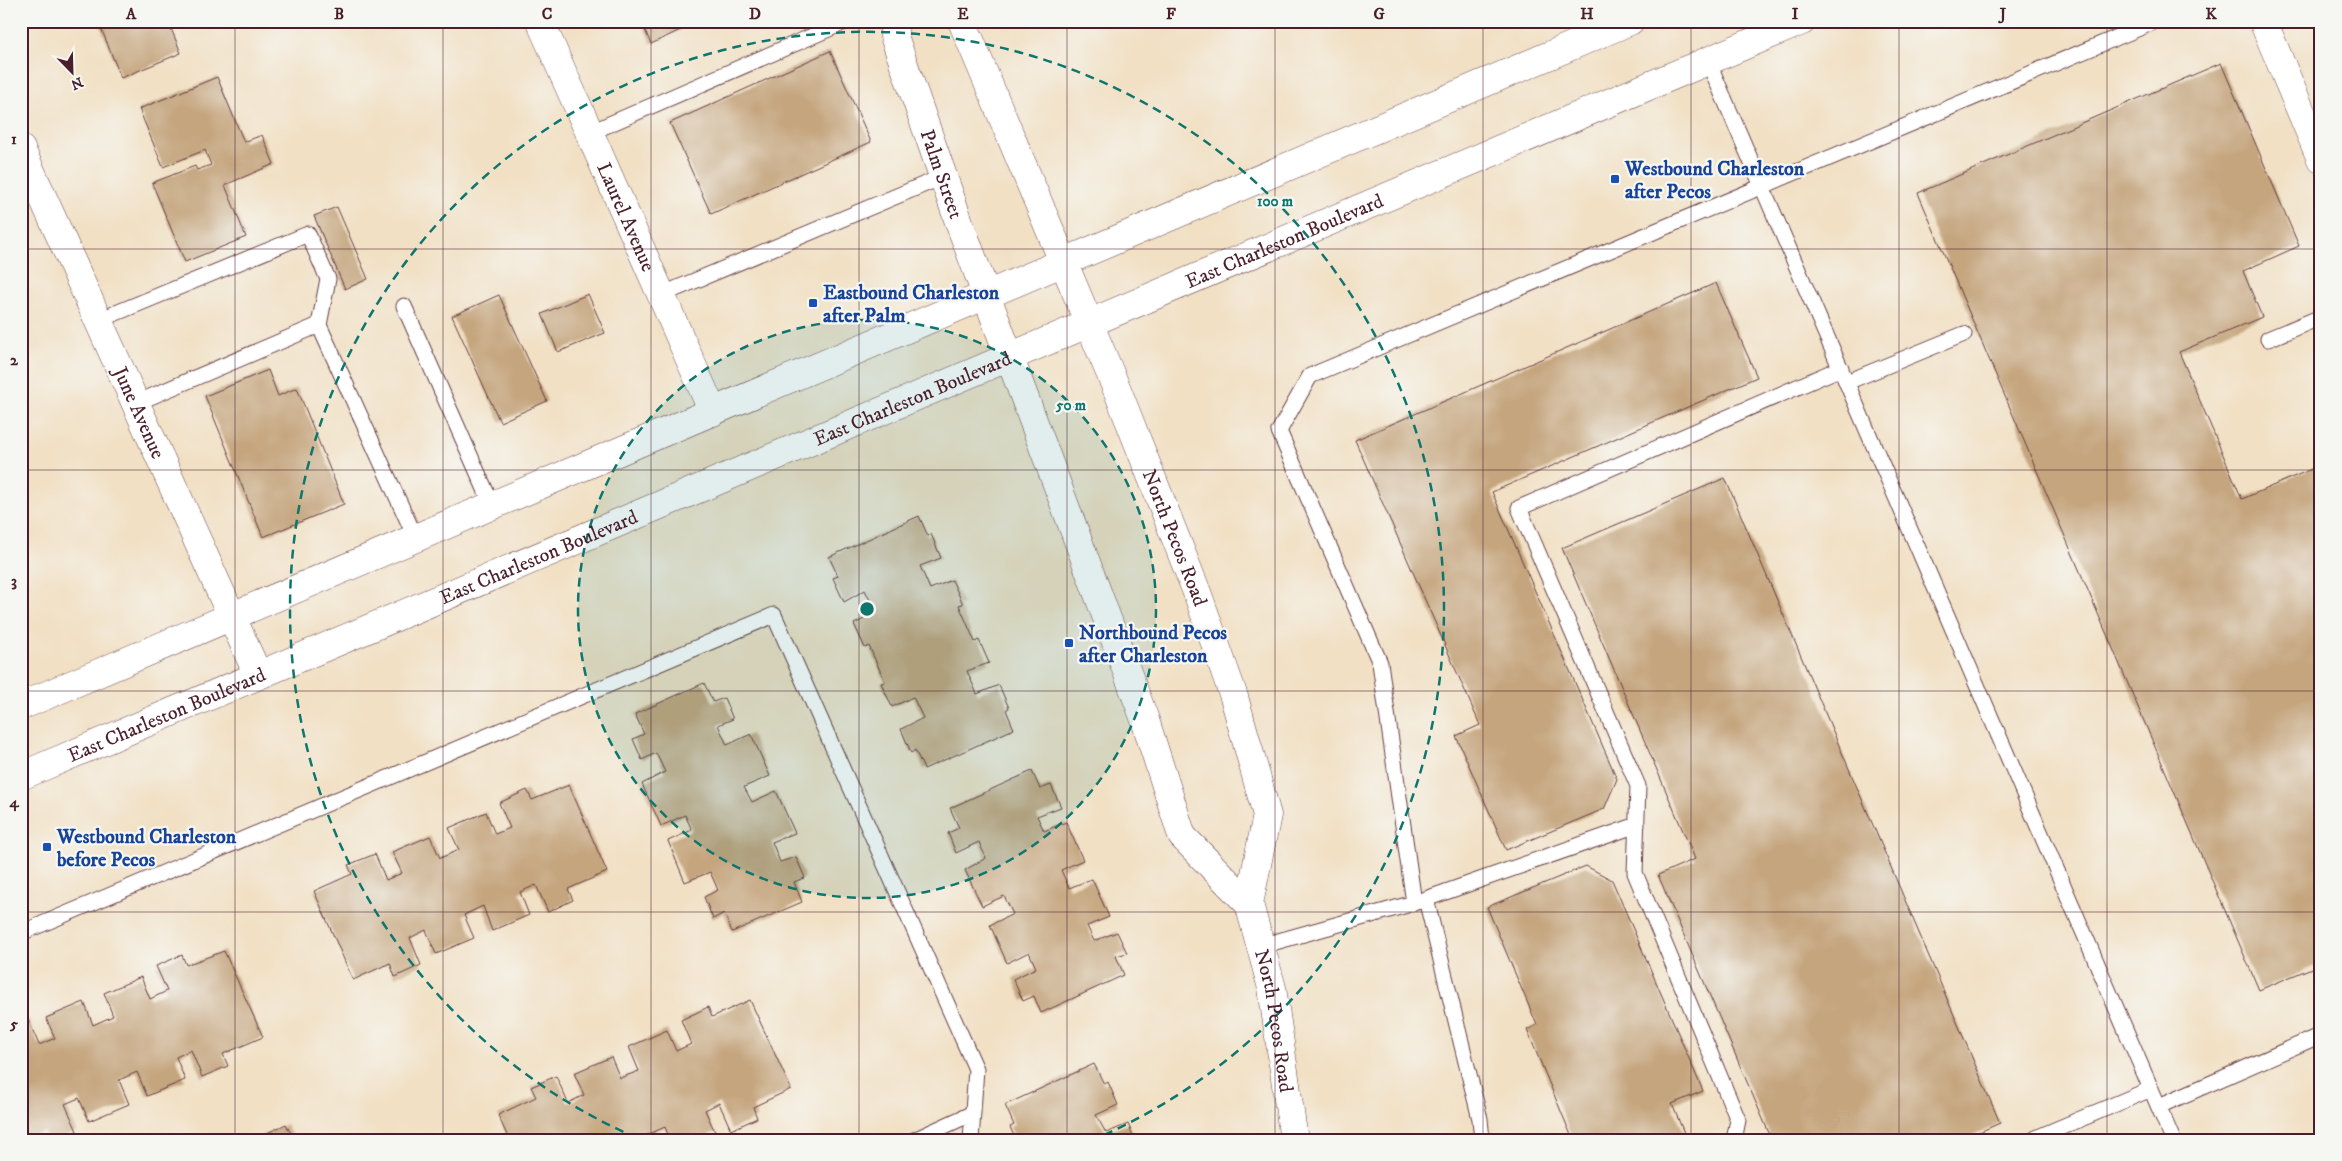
<svg xmlns="http://www.w3.org/2000/svg" width="2342" height="1161" font-family="'IM FELL DW Pica',serif">
	<style>
		.building { fill: #c5a57e }
		.lines { fill: none; stroke-linecap: round; stroke-linejoin: round }
		.lane-casing { stroke: #633c42; stroke-width: 17 }
		.street-casing { stroke: #633c42; stroke-width: 29 }
		.secondary-casing { stroke: #633c42; stroke-width: 29 }
		.primary-casing { stroke: #633c42; stroke-width: 29 }
		.lane { stroke: #fff; stroke-width: 15 }
		.street { stroke: #fff; stroke-width: 28 }
		.secondary { stroke: #fff; stroke-width: 28 }
		.primary { stroke: #fff; stroke-width: 28 }
		.grid { fill: none; stroke: #4a1f2b; stroke-width: 1; stroke-opacity: 0.55 }
		.ring { fill: none; stroke: #0f766e; stroke-width: 2.5; stroke-dasharray: 9 6 }
		.transit-dot { fill: #1a4fb4; stroke: #f6f6f2; stroke-width: 2 }
		.labels { text-anchor: middle; stroke-width: 4.5; stroke-linejoin: round; paint-order: stroke }
		.transit-label { font-size: 20px; font-weight: bold; fill: #164399; stroke: #f6f6f2; text-anchor: start }
		.street-label { font-size: 20px; fill: #4a1f2b; stroke: #f6f6f2 }
		.centre { fill: #0f766e; stroke: #f6f6f2; stroke-width: 2.5 }
		.ring-label { font-size: 15px; text-anchor: middle; font-weight: bold; fill: #0f766e; stroke: #f6f6f2; stroke-width: 4.5; stroke-linejoin: round; paint-order: stroke }
		.neatline { fill: none; stroke: #4a1f2b; stroke-width: 2 }
		.grid-label { font-size: 16px; text-anchor: middle; font-weight: bold; fill: #4a1f2b }
	</style>
	<rect width="100%" height="100%" fill="#f6f6f2"/>
	<filter id="ink" filterUnits="userSpaceOnUse"><feTurbulence type="fractalNoise" baseFrequency=".02" numOctaves="2"/><feDisplacementMap in="SourceGraphic" scale="10" xChannelSelector="R" yChannelSelector="G"/><feConvolveMatrix kernelMatrix="1 2 1 2 8 2 1 2 1" color-interpolation-filters="sRGB"/></filter>
	<filter id="wash" filterUnits="userSpaceOnUse"><feTurbulence type="fractalNoise" baseFrequency=".0096" numOctaves="4" result="noise"/><feDisplacementMap in="SourceGraphic" scale="20" xChannelSelector="R" yChannelSelector="G"/><feGaussianBlur stdDeviation="1.12" result="paint"/><feColorMatrix in="noise" values="0 0 0 0 0 0 0 0 0 0 0 0 0 0 0 0 0 1.4 0 .05"/><feComposite in="paint" operator="in"/></filter>
	<g filter="url(#wash)">
		<rect width="100%" height="100%" fill="#f1e0c4"/>
		<g id="blocks">
			<path class="building" d="M103,21H168L181,53L121,78L99,23Z
				M641,21H695V23L651,44Z
				M830,51L871,142L711,214L670,123Z
				M2221,63L2299,246L2243,271L2262,317L2179,352L2242,499L2321,465V964L2259,990L1918,193Z
				M217,77L244,142L262,135L274,164L225,185L246,237L185,262L152,183L195,166L197,170L211,165L205,150L163,167L139,109Z
				M337,207L368,279L345,289L314,216Z
				M1716,283L1757,377L1492,492L1617,779L1604,809L1506,850L1456,736L1480,725L1355,440Z
				M588,294L605,333L558,352L542,314Z
				M499,295L547,401L500,422L452,316Z
				M268,370L278,396L297,388L344,504L263,537L205,396Z
				M1725,478L2000,1123L1961,1140H1772L1658,875L1695,859L1562,548Z
				M919,516L928,536L931,534L941,558L920,566L930,589L952,580L963,604L959,605L975,642L979,640L989,663L967,671L977,694L999,685L1009,708L1006,710L1014,729L924,769L915,750L911,753L901,729L923,718L913,697L892,707L881,683L885,682L869,646L865,648L854,624L876,613L865,590L844,602L833,578L838,576L829,557Z
				M704,683L713,702L724,698L733,719L718,725L727,745L751,734L770,776L744,787L752,802L776,791L795,833L772,842L780,862L796,857L805,878L794,882L802,902L732,932L724,913L713,919L704,897L718,890L710,872L685,882L668,841L692,830L685,815L661,826L642,784L665,772L656,753L642,760L633,739L644,734L635,714Z
				M1032,771L1040,789L1051,785L1061,807L1037,816L1044,831L1066,822L1083,860L1061,870L1069,888L1092,879L1109,917L1087,926L1094,941L1117,932L1127,953L1116,956L1124,975L1041,1013L1034,996L1023,1001L1013,979L1036,968L1029,952L1007,963L990,925L1013,914L1004,896L982,906L965,870L986,858L979,842L956,853L948,833L959,828L950,808Z
				M569,785L607,872L568,889L573,900L548,912L536,885L520,892L529,915L492,931L483,906L464,915L474,938L436,954L426,930L410,938L421,965L395,977L390,963L353,980L314,891L352,874L348,865L375,854L386,880L402,873L392,852L430,836L440,858L459,850L449,828L486,812L495,834L510,828L499,803L527,790L532,800Z
				M1586,866L1612,880L1703,1091L1672,1104L1687,1140H1573L1527,1030L1537,1025L1487,907Z
				M224,951L263,1037L223,1054L228,1066L202,1077L191,1050L176,1057L185,1080L147,1096L137,1072L119,1080L129,1104L89,1121L79,1098L65,1104L77,1131L58,1140H47L44,1132L21,1140V1022L28,1019L39,1045L55,1038L46,1018L84,1002L93,1025L113,1016L104,993L141,977L150,999L167,991L156,966L182,955L186,965Z
				M750,1000L791,1089L753,1107L757,1118L731,1130L719,1103L705,1110L715,1132L698,1140H670L665,1127L647,1135L649,1140H509L498,1115L536,1097L531,1087L556,1076L568,1103L584,1095L574,1073L611,1057L620,1078L639,1071L629,1047L667,1030L676,1051L691,1044L681,1020L708,1007L712,1017Z
				M1094,1064L1104,1084L1108,1082L1118,1105L1096,1115L1106,1133L1128,1124L1135,1140H1016L1010,1127L1014,1125L1005,1105Z
				M286,1124L294,1140H253Z"/>
		</g>
	</g>
	<g filter="url(#ink)">
		<use href="#blocks" fill-opacity="0" stroke="#633c42" stroke-width="1"/>
		<g class="lines">
			<defs>
				<path id="lane" d="M1708,61L2173,1140
					M589,133L847,21
					M661,295L942,177
					M404,306L492,505
					M99,320L308,234L328,279L319,325
					M2268,339L2321,317
					M1847,382L1964,334
					M136,403L319,325L416,539
					M1426,899L1480,1119L1482,1140
					M1417,902L1637,825
					M21,933L774,615L976,1069L971,1140
					M1261,946L1414,903L1380,663L1279,431L1310,376L2156,21
					M2159,1106L2321,1035
					M2036,1138L2151,1089
					M914,1140L973,1113
					M1734,1140L1738,1120L1635,873L1638,786L1519,508L1841,368"/>
				<g id="street">
					<path id="s1" d="M540,21L713,412"/>
					<path d="M2263,21L2321,159"/>
					<path id="s2" d="M21,149L258,675"/>
				</g>
				<g id="secondary">
					<path id="s3" d="M894,21V36L959,222L1145,720L1182,836L1249,904"/>
					<path id="s4" d="M962,21L1118,392L1198,595L1234,697L1267,815L1249,904L1272,988L1294,1140"/>
				</g>
				<g id="primary">
					<path d="M21,706L1630,21"/>
					<path id="s5" d="M21,776L1802,21"/>
				</g>
			</defs>
			<use href="#lane" class="lane-casing"/>
			<use href="#street" class="street-casing"/>
			<use href="#secondary" class="secondary-casing"/>
			<use href="#primary" class="primary-casing"/>
			<use href="#lane" class="lane"/>
			<use href="#street" class="street"/>
			<use href="#secondary" class="secondary"/>
			<use href="#primary" class="primary"/>
		</g>
	</g>
	<path class="grid" d="M235,21V1140M443,21V1140M651,21V1140M859,21V1140M1067,21V1140M1275,21V1140M1483,21V1140M1691,21V1140M1899,21V1140M2107,21V1140M21,249H2321M21,470H2321M21,691H2321M21,912H2321"/>
	<circle cx="867" cy="609" r="289" fill="#0f766e" fill-opacity=".12"/>
	<g class="ring">
		<circle cx="867" cy="609" r="289"/>
		<path d="M637 1138A577 577 0 1 1 1097 1138"/>
	</g>
	<g class="transit-dot">
		<rect x="1610" y="174" width="10" height="10" rx="2.5"/>
		<rect x="808" y="298" width="10" height="10" rx="2.5"/>
		<rect x="1064" y="638" width="10" height="10" rx="2.5"/>
		<rect x="42" y="842" width="10" height="10" rx="2.5"/>
	</g>
	<g class="labels">
		<g class="transit-label">
			<text x="1625" y="175">Westbound Charleston<tspan x="1625" dy="23">after Pecos</tspan></text>
			<text x="823" y="299">Eastbound Charleston<tspan x="823" dy="23">after Palm</tspan></text>
			<text x="1079" y="639">Northbound Pecos<tspan x="1079" dy="23">after Charleston</tspan></text>
			<text x="57" y="843">Westbound Charleston<tspan x="57" dy="23">before Pecos</tspan></text>
		</g>
		<g class="street-label">
			<text dy="7" stroke="none"><textPath href="#s3" startOffset="161">Palm Street</textPath></text>
			<text dy="7" stroke="none"><textPath href="#s1" startOffset="214">Laurel Avenue</textPath></text>
			<text dy="7" stroke="none"><textPath href="#s5" startOffset="1372">East Charleston Boulevard</textPath></text>
			<text dy="7" stroke="none"><textPath href="#s5" startOffset="968">East Charleston Boulevard</textPath></text>
			<text dy="7" stroke="none"><textPath href="#s2" startOffset="289">June Avenue</textPath></text>
			<text dy="7" stroke="none"><textPath href="#s4" startOffset="559">North Pecos Road</textPath></text>
			<text dy="7" stroke="none"><textPath href="#s5" startOffset="562">East Charleston Boulevard</textPath></text>
			<text dy="7" stroke="none"><textPath href="#s5" startOffset="158">East Charleston Boulevard</textPath></text>
			<text dy="7" stroke="none"><textPath href="#s4" startOffset="1062">North Pecos Road</textPath></text>
		</g>
	</g>
	<circle cx="867" cy="609" r="8" class="centre"/>
	<g class="ring-label">
		<text x="1275" y="206">100 m</text>
		<text x="1071" y="410">50 m</text>
	</g>
	<rect width="2342" height="1161" fill="none" stroke="#f6f6f2" stroke-width="55"/>
	<g transform="translate(72 72) rotate(157)" stroke="#f6f6f2" stroke-width="4" paint-order="stroke">
	<path d="M0-4L9 19L0 12L-9 19Z" fill="#4a1f2b"/>
	<text y="-8" font-size="14" font-weight="bold" text-anchor="middle" fill="#4a1f2b">N</text>
	</g>
	<rect x="28" y="28" width="2286" height="1106" class="neatline"/>
	<g class="grid-label">
		<text x="131" y="19">A</text>
		<text x="339" y="19">B</text>
		<text x="547" y="19">C</text>
		<text x="755" y="19">D</text>
		<text x="963" y="19">E</text>
		<text x="1171" y="19">F</text>
		<text x="1379" y="19">G</text>
		<text x="1587" y="19">H</text>
		<text x="1795" y="19">I</text>
		<text x="2003" y="19">J</text>
		<text x="2211" y="19">K</text>
		<text x="14" y="144">1</text>
		<text x="14" y="365">2</text>
		<text x="14" y="586">3</text>
		<text x="14" y="807">4</text>
		<text x="14" y="1029">5</text>
	</g>
</svg>
